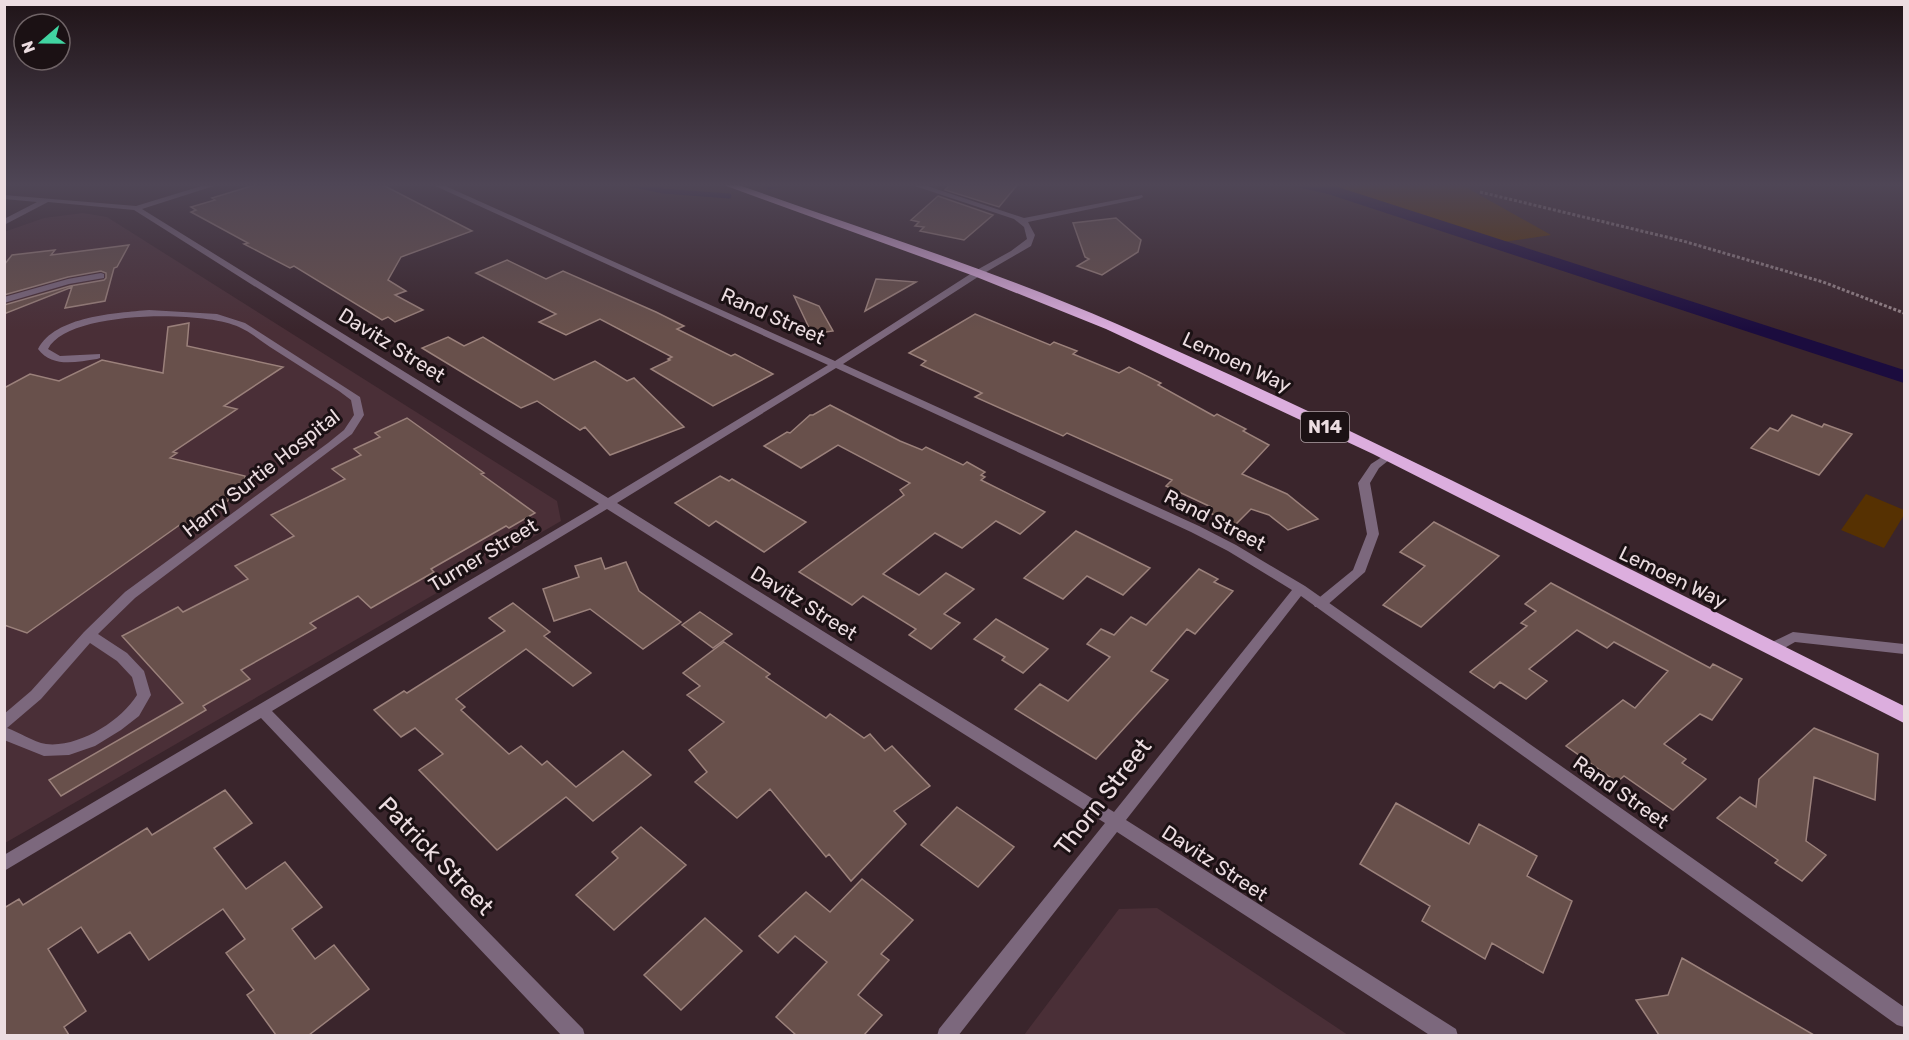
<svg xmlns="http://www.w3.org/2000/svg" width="1909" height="1040" font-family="Rubik,sans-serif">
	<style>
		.built { fill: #4a2f37 }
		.green { fill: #563102 }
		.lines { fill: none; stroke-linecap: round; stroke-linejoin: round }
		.stream { stroke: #1b0c3e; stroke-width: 5 }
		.canal { fill: #1b0c3e; fill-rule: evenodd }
		.building { fill: #68504b; stroke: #9b817b; stroke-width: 1.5 }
		.path { stroke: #97858a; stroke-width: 3; stroke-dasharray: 3 2; stroke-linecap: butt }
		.service { fill: #7c687d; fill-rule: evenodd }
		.minor { fill: #7c687d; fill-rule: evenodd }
		.trunk { fill: #dcaede; fill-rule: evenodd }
		.labels { text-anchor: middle; stroke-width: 6; stroke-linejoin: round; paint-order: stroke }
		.shield { fill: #1b1114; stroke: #ada0a4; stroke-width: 1.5 }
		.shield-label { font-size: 18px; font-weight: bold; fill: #ecdde1 }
		.street-label { font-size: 20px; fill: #ecdde1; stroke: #1b1114 }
		.near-street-label { font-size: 24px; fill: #ecdde1; stroke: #1b1114 }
	</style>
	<rect width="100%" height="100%" fill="#3a252c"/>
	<path class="built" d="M83,213L107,217L557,501L561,521L5,843L4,232L44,218Z
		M1157,908L1348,1035H1024L1119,909Z"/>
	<path class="green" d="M1312,184H1460L1551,235L1503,242Z
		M1866,494L1904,510V515L1884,548L1841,530Z"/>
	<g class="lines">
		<path class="stream" d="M630,184L663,191L729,196
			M769,187L780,184"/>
		<path class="canal" d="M1295,184H1327L1338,187L1904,370V383L1328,194L1297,187Z"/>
	</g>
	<path class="building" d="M258,184H381L472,231L401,257L388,280L406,291L395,295L423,310L395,322L388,317L382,320L294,266L290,268L244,244L248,243L191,212L196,210L191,207L215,200L212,198Z
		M951,184H1018L999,207L945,190Z
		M938,196L993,215L964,240L920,231L924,227L915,226L919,222L911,220Z
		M1116,218L1141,240L1138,252L1102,275L1077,266L1089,259L1085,257L1073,223Z
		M129,245L117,267L114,268L105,301L65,308L72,287L4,314V305L70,286L104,280L106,278V273L101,271L68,277L4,295V265L12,255L55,250L51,255Z
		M507,260L546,279L563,271L656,312L684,326L677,329L731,356L735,354L773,374L713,406L651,369L670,360L668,359L672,357L600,319L566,335L539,322L556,314L476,273Z
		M876,279L916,282L865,311Z
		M794,296L819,306L833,331L812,334Z
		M975,314L1050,345L1054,342L1077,351L1073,354L1119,373L1129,367L1161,383L1158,385L1214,416L1217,414L1246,429L1243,431L1269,445L1242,474L1287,494L1318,519L1288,530L1269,515L1251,509L1235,525L1206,511L1211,507L1166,486L1172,480L1067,433L1063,436L975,397L982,393L921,365L926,361L909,353Z
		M189,323L187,346L283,367L224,406L237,409L173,452L177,453L170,458L245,476V488L192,527L181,524L27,633L4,625V388L30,374L59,381L102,360L163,373L168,327Z
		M448,337L464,346L483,337L554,380L595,361L627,381L634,378L684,427L610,455L585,427L580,430L537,401L521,408L422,348Z
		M830,405L900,441L922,450L926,447L963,465L967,462L985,472L981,475L985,477L981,480L1045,512L1020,534L996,521L962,548L935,533L883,574L919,595L946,573L974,589L944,614L960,623L931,649L909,635L916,629L863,596L852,605L799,572L904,495L900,490L910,483L838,445L801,468L764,446L787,432L790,433L810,415H813Z
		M1792,415L1822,427L1824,424L1852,434L1819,475L1751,448L1770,428L1778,431Z
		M407,418L484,473L481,474L535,513L509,528L506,526L431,569L434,572L371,608L358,596L310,623L316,628L241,670L250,679L203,706L206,710L61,796L49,780L183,703L122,636L178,607L183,612L248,579L235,566L294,536L271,515L345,479L332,469L361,455L354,449L380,437L375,433Z
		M720,476L729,481L732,479L806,522L764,552L716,521L709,526L675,503Z
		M1434,522L1499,556L1421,627L1383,605L1425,566L1400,552Z
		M1076,531L1150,568L1123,595L1087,576L1063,599L1024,578Z
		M601,558L605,569L626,562L639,591L681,622L643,649L590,609L554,621L543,589L579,577L575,566Z
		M1199,569L1218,579L1214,582L1233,591L1195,634L1187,629L1151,671L1168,680L1096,759L1015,709L1040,684L1068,701L1110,657L1087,644L1101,629L1114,635L1131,617L1146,625Z
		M1551,583L1710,668L1713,664L1742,679L1712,720L1700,714L1664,744L1686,759L1682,763L1706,779L1673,810L1624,776L1617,782L1566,746L1623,700L1635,708L1668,671L1614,642L1607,648L1577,630L1529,669L1547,681L1526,699L1500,682L1494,688L1470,672L1527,626L1521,623L1536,611L1525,604Z
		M513,603L550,632L544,636L591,673L573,686L526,649L456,699L465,707L461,710L509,754L521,746L542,765L547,761L576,787L623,751L651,775L593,821L566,797L497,850L419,770L443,754L415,728L401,737L374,710L404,691L407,693L505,631L489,618Z
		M700,612L732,634L713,648L682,625Z
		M996,619L1048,649L1023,673L1002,660L1005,657L974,639Z
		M724,642L770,674L766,677L826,718L830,714L864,738L870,734L885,751L892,746L930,786L894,811L906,824L851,881L829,854L826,857L770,789L737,818L695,782L707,772L689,750L724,722L687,695L700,686L683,673Z
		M1814,728L1878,754L1875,800L1814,777L1806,841L1826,855L1802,881L1775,863L1778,860L1717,818L1740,797L1756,807L1759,779Z
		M225,790L252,823L214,848L246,889L285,862L322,907L292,929L315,959L334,945L369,989L309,1035H276L247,995L254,990L226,953L245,939L223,909L149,960L130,932L98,953L81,927L48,949L86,1011L64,1027L69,1035H4V908L19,899L23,905L147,828L152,835Z
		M1396,803L1469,844L1479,824L1537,856L1527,876L1572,901L1543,973L1492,943L1485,959L1422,921L1430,906L1360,864Z
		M957,807L1014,847L978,887L921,845Z
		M641,827L686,865L614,930L576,895L618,858L612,852Z
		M862,879L913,920L881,954L889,960L858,995L882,1015L864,1035H796L776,1017L827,962L795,936L778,953L759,936L806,892L830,912Z
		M705,918L742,951L681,1010L644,975Z
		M1682,958L1814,1035H1659L1636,1000L1668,995Z"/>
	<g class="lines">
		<path class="path" d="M1480,192L1683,241L1823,282L1904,313"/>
		<path class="service" d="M101,273L104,274V278L69,284L4,303V297L68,279Z
			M149,310L217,314L245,323L360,397L364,415L352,434L135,598L98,634L127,653L144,671L151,695L139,716L121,730L95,746L69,755L44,756L4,740V714L31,691L84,632L125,592L328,443L344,430L354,415L351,400L339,391C316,376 293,362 270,347C260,340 250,332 239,327C204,310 67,310 48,349L60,356L100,354V358L97,359C76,362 52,368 38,349C55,316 116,313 149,310ZM90,643L117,661L132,677L137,695C121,721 78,748 46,744C33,742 19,732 7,728L41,699Z
			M1388,453L1394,456L1379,468L1370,483L1379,534L1365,572L1325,607H1315L1313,604L1315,601L1353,570L1367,534L1358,483L1371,464Z"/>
		<path class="minor" d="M208,184H220L142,209L608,498L828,365L431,184H441L835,361L975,271L1011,251L1027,239L1024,227L1014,219L909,184H921L1024,218L1142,195L1143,197L1139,199L1028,222L1035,235L1031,246L981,275L843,364L1199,526L1236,545L1305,586L1904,1007V1027L1897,1025L1301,596L1126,820L1456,1029L1458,1036H1431L1117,832L958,1036H937L939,1029L1105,823L607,509L272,711L583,1029L585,1036H562L261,718L4,871V855L599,504L134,210L48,202L4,225V219L37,202L4,199V195L136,206ZM836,368L1191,532L1228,551L1292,590L1114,812L617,503Z
			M1793,632L1904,644V654L1795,642L1776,653H1766L1764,649L1766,645Z"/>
		<path class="trunk" d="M721,184H736C863,229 993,270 1117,324C1384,441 1643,577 1904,706V723L1373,454L1106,329L974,276Z"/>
	</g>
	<linearGradient id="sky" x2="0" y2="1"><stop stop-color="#201418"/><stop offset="0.56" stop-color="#4f4656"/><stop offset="1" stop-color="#4f4656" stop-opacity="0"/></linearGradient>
	<rect width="1909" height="330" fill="url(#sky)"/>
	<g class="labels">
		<rect class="shield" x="1301" y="412" width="48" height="30" rx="4.5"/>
		<g class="shield-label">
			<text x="1325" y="433">N14</text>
		</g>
		<g class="street-label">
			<text transform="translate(773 316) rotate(24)" y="7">Rand Street</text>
			<text transform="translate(392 345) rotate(32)" y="7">Davitz Street</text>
			<text transform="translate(1237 362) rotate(25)" y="7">Lemoen Way</text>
			<text transform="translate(261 473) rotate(-38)" y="7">Harry Surtie Hospital</text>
			<text transform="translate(1215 520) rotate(27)" y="7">Rand Street</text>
			<text transform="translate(483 555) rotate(-31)" y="7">Turner Street</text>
			<text transform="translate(1673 577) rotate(26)" y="7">Lemoen Way</text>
			<text transform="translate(804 603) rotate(32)" y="7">Davitz Street</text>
			<text transform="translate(1621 792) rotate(35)" y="7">Rand Street</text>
			<text transform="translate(1215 863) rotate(33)" y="7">Davitz Street</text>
		</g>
		<g class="near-street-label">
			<text transform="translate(1103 797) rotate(-52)" y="8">Thorn Street</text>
			<text transform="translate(436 856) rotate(46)" y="8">Patrick Street</text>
		</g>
	</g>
	<rect width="1909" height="1040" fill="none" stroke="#ecdde1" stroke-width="12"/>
	<g transform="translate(42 42) rotate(250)"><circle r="28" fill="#1b1114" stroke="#6f6366" stroke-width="1.5"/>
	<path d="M0-4.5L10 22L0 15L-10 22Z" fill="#41d4a1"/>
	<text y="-9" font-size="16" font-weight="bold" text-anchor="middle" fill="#ecdde1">N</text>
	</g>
</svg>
